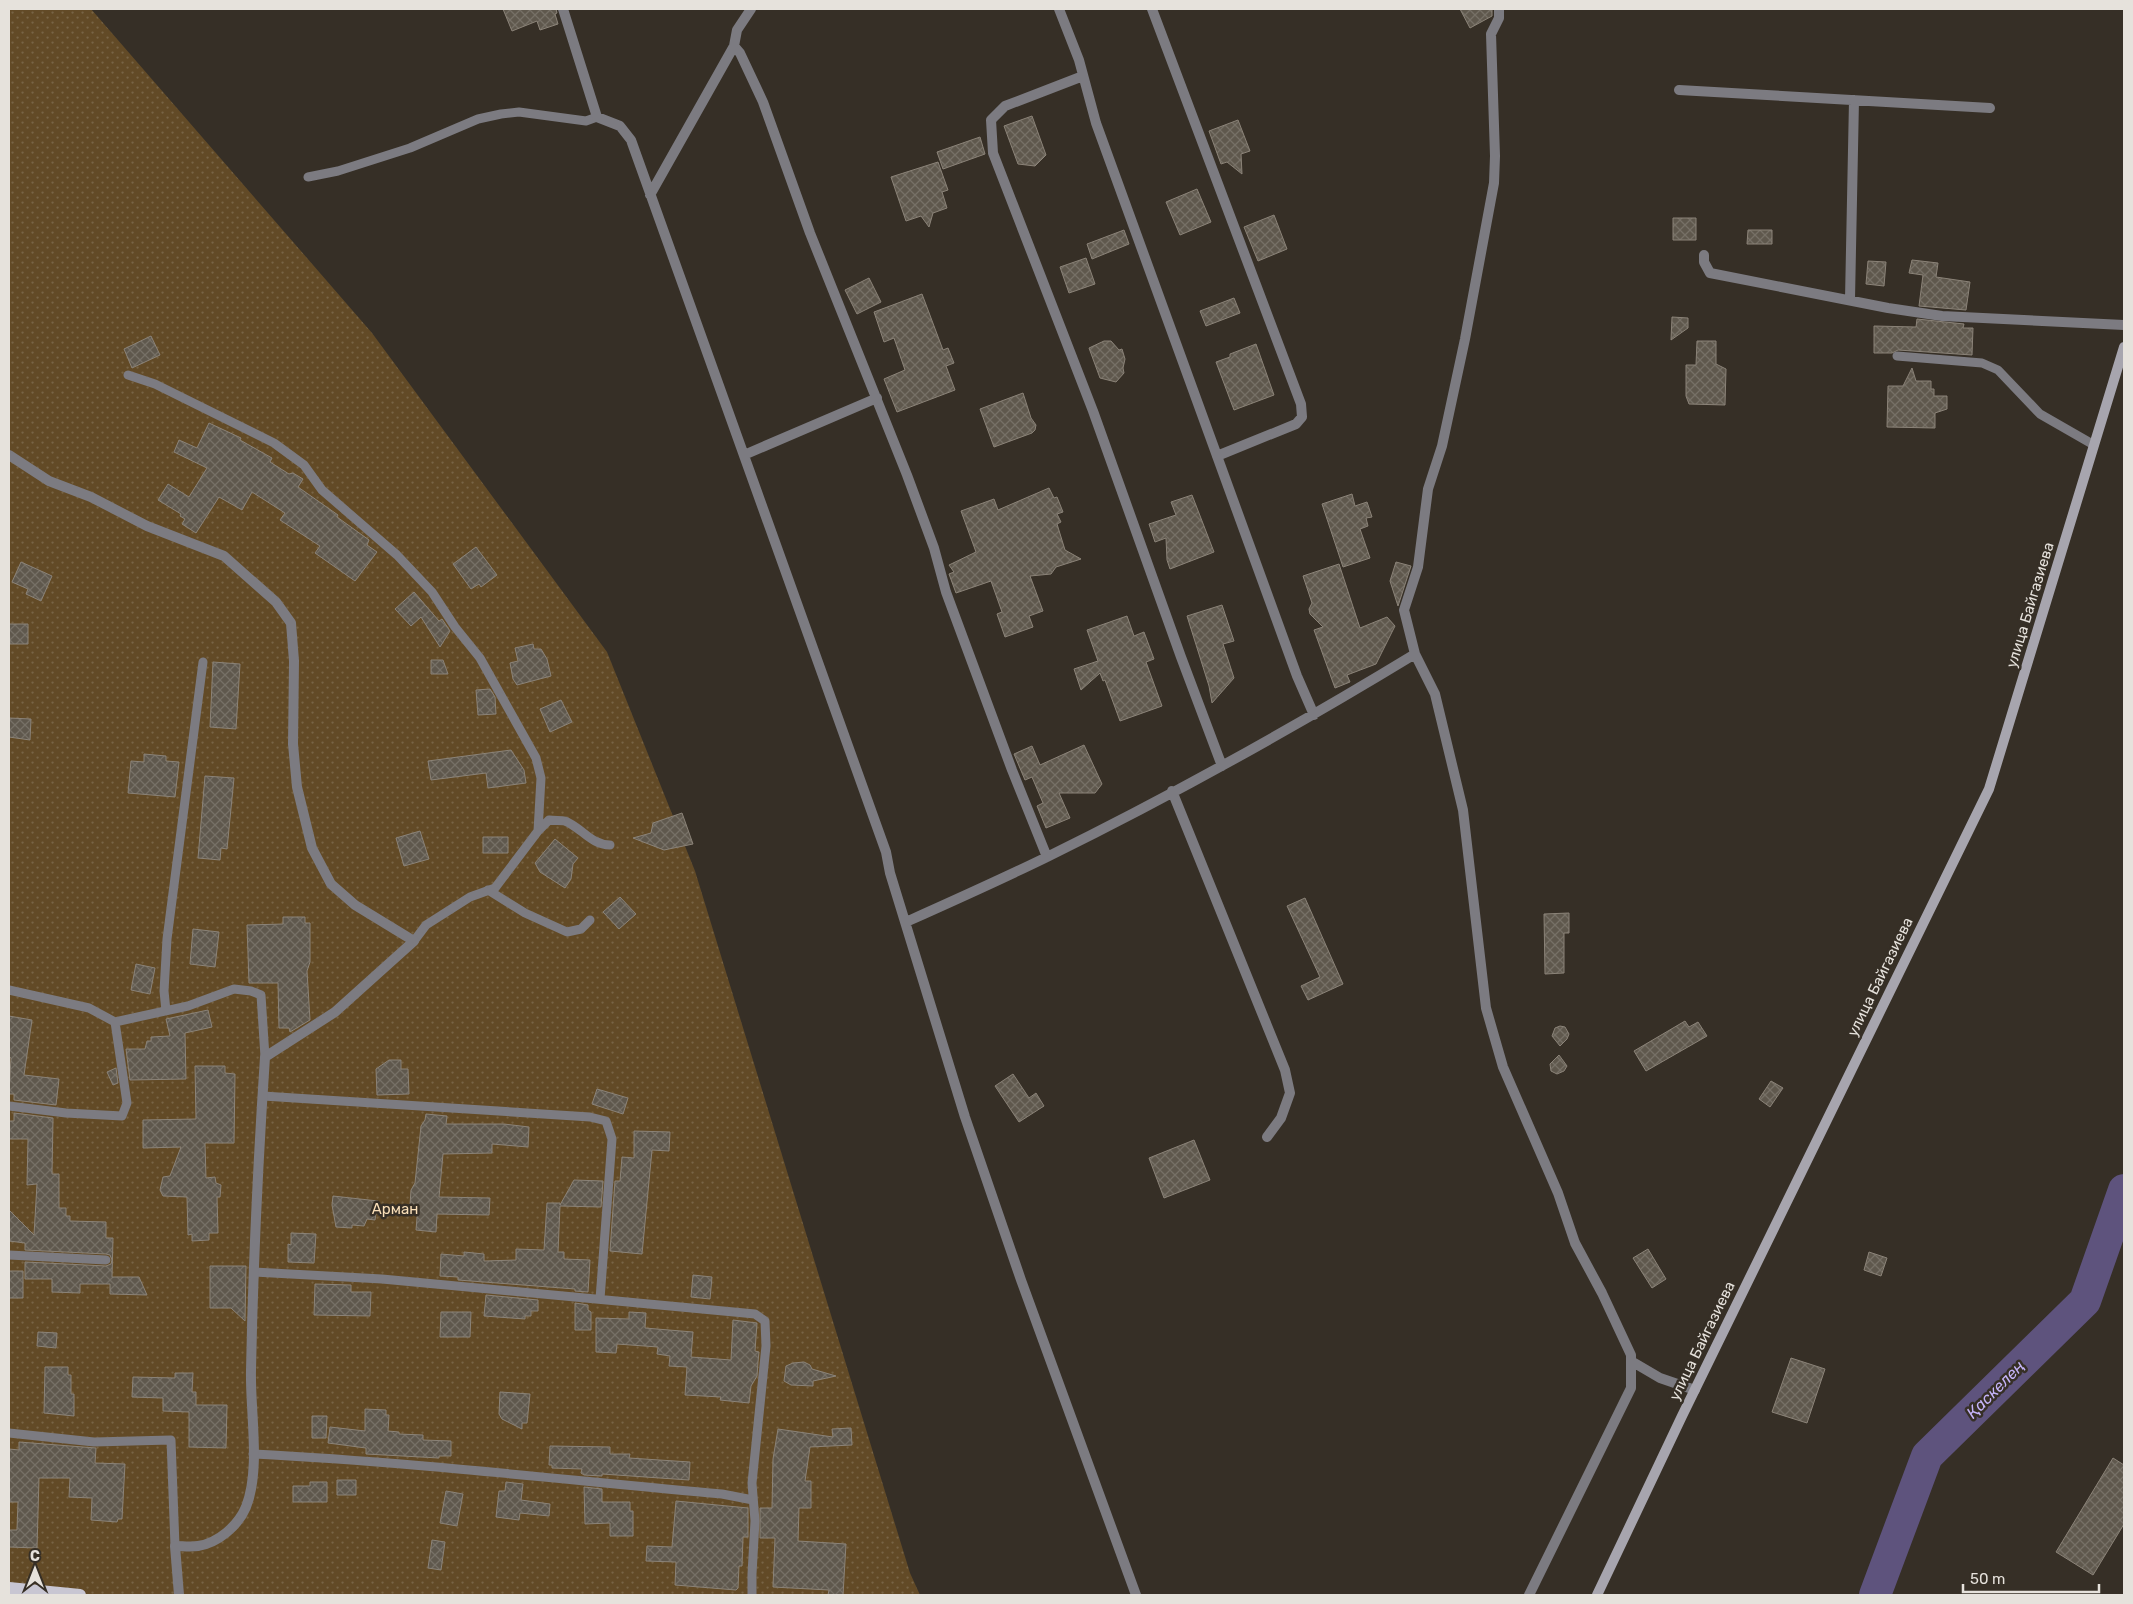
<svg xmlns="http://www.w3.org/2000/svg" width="2133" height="1604" font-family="Rubik,sans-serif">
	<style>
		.grass { fill: url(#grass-dots) }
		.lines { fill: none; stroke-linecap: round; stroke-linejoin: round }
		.river { stroke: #5e537d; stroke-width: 32 }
		.building { fill: url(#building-cross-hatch); stroke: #8b8378 }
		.service { stroke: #7c7b81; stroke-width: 9 }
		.minor { stroke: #7c7b81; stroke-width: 10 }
		.secondary { stroke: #a7a5ae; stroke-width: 10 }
		.primary { stroke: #c8c6d2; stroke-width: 12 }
		.labels { text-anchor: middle; stroke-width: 5; stroke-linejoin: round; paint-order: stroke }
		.street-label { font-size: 15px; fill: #e6e2dc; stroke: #362f26 }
		.park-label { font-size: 15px; fill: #fadfb8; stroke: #362f26 }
		.water-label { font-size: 16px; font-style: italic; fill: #c5b4f9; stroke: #362f26 }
	</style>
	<defs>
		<pattern id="grass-dots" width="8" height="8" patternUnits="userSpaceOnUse" patternTransform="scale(1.25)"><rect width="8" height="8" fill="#624a26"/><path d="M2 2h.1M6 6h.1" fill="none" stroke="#786445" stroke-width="1.8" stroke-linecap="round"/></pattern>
		<pattern id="building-cross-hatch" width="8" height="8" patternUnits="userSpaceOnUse" patternTransform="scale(1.25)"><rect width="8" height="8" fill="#5f584d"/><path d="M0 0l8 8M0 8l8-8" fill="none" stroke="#767066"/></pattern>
	</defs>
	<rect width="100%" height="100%" fill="#362f26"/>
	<path class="grass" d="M9,9H91L372,333L607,652L695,871L910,1573L920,1595H9Z"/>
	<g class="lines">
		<path class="river" d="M1875,1595L1927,1456L2085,1301L2124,1190"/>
	</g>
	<path class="building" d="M503,9H556L557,13L555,14L558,24L540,30L537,21L512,31Z
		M1460,9H1492V16L1470,28Z
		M1032,116L1046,155L1035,166L1018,164L1004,126Z
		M1238,120L1250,151L1241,154L1242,174L1227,162L1221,164L1209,131Z
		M980,137L985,154L943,169L937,152Z
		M938,162L948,190L942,192L947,208L933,213L929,227L921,216L906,221L891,177Z
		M1197,189L1211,222L1180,235L1166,202Z
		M1274,215L1287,249L1258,261L1244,227Z
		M1673,218H1696V240H1673Z
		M1124,230L1129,244L1092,259L1087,244Z
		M1748,230H1772V244H1747Z
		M1086,258L1095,284L1069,293L1060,267Z
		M1912,260L1938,263L1936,277L1970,282L1966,310L1919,306L1923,275L1909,273Z
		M1868,261L1886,262L1884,286L1866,284Z
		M869,278L881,302L857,314L845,290Z
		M922,294L943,350L948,348L954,363L946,366L955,390L897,412L884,379L905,370L894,338L884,342L874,312Z
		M1234,298L1240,313L1206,326L1200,311Z
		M1672,317L1688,318V328L1671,340Z
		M1917,319L1964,324L1963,328H1973L1972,355L1898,350L1892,353H1874V326L1916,327Z
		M151,336L160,355L132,368L124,349Z
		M1104,341H1111L1119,350L1122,349L1125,359L1123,368L1124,373L1116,382L1100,378L1089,348Z
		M1697,341H1716V364L1726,369L1725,405L1689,404L1686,396V365H1696Z
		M1256,344L1274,395L1234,410L1216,362L1230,357V354Z
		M1912,368L1916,381H1931V389H1934V396H1947V409L1935,413V428L1887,427L1888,386H1903Z
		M1023,393L1031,418L1036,425L1035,430L1032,433L994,447L980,409Z
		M209,423L241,438L240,440L272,458L270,462L289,474L293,473L303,479L298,487L338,515L337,517L369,540L367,545L377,552L355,581L315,553L320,546L280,520L285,513L252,492L242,510L219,497L196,533L182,524L185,519L180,516L181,514L158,500L168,484L189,497L207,468L174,452L179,440L197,448Z
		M1049,488L1054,498L1057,497L1063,512L1057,514L1061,522L1057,524L1065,550L1081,559L1056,567L1051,574L1030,576L1043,611L1029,616L1033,627L1005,637L997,614L1002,612L991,581L956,593L949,574L954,572L949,565L976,552L961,511L994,499L998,510Z
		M1352,494L1355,506L1367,502L1372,517L1366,518L1368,526L1360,529L1370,558L1343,567L1322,504Z
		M1192,495L1214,552L1170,569L1167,560L1166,538L1155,542L1149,524L1176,515L1171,502Z
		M476,547L497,575L481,587L479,584L471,589L453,564Z
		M21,562L52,576L41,601L26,594L28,589L12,582Z
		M1396,562L1411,566L1398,606L1390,581Z
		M1339,564L1360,628L1387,617L1395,626L1376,664L1347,675L1350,682L1335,688L1314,630L1323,627L1310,614L1309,609L1312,603L1303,576Z
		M414,592L439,621L442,619L450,631L440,647L421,617L411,626L395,609Z
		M1222,605L1234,641L1223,644L1234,678L1212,703L1209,686L1187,616Z
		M1127,616L1134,636L1144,632L1154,659L1146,662L1162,706L1120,721L1105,680L1103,681L1100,673L1081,690L1074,669L1098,661L1087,630Z
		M9,624H28V644H10Z
		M533,644L534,649H541L547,659L551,676L517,685L513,679L510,663L518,661L515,648Z
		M431,660H443L448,674H431Z
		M213,662L240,664L236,729L210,727Z
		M490,689L495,697L496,714L478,715L476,690Z
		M561,700L572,722L550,732L540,709Z
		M9,718L31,719L30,740L9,737Z
		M1084,745L1102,784L1095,793H1059L1070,818L1046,828L1037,806L1043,803L1032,777L1025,780L1014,754L1032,746L1040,765Z
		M511,750L524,770L526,783L488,788L486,773L431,780L428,761Z
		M144,754L166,756V761L179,762L175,797L128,793L131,761L144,762Z
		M205,776L234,778L227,849L221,848L220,860L198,858Z
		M682,813L693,844L664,850L633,838L651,833L653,823Z
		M420,831L429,859L404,866L396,838Z
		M483,837H508V853H483Z
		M555,839L578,858L573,864L571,879L565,888L540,872L535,863Z
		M620,897L636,914L619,929L603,912Z
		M1305,898L1343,984L1308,1000L1301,986L1320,977L1287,906Z
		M1569,913V933H1564V973L1545,974L1544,914Z
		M283,917H305V923H310V962L307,971L310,1020L290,1032L289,1028H279L278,983H249L247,925L283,924Z
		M193,929L219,932L215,967L190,964Z
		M136,964L155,968L150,994L131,990Z
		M208,1010L212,1027L185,1033L186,1079L130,1080L126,1049H145L147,1041H151V1037L170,1036L166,1019Z
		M9,1016L32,1020L24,1075L59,1079L56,1105L14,1100V1094H9L11,1058L9,1057Z
		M1685,1021L1689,1027L1698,1022L1707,1036L1646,1071L1634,1051Z
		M1560,1026L1565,1027L1569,1034L1567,1039L1560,1046L1552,1036L1555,1028Z
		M1559,1055L1567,1066L1564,1071L1557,1074L1551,1071L1550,1064Z
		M389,1060H401V1069H408L409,1094L377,1095L376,1069Z
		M195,1066H225V1073L235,1074L234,1143H205L206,1178L215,1177L216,1183L221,1185L220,1197H217L218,1233H209V1240L192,1241V1234L188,1235L187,1197L163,1196L160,1190L163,1177L170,1176L181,1147L143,1148V1120L196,1119Z
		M116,1068L118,1083L113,1085L107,1072Z
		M1013,1074L1029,1098L1036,1093L1044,1106L1019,1122L995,1086Z
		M1771,1081L1783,1088L1770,1107L1759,1099Z
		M597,1089L628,1098L623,1114L592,1104Z
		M14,1113L53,1118L52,1174H59V1208H66V1216H70V1221L106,1222V1238H113L112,1277H139L147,1295L110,1294V1284H80V1293L52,1292V1279H25V1262L106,1266L111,1264L112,1260L110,1255L106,1254L25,1250V1243L9,1241V1210L34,1235L37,1184L27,1185L28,1139H9V1121H14Z
		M426,1114L447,1116L446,1124H504L529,1127L528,1147L492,1144V1153L443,1154L439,1197L490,1198L489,1215L437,1214L436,1232L416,1230L418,1206L410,1205L411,1190L415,1183L421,1126L425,1120Z
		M634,1131L670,1132L669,1151L652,1150L642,1254L610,1251L615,1181H620L622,1157L634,1158Z
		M1194,1140L1210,1180L1164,1198L1149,1158Z
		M574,1180L603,1181L601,1207L560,1206L558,1252H564V1259L590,1260L588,1292L575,1291V1289L458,1280V1277L440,1276L441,1254L464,1256V1252L484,1254V1261L516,1260V1249L544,1250L547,1203H560V1205Z
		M333,1196L378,1201L375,1220L367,1219L364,1226L352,1225V1228L336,1227L332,1205Z
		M291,1233L316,1234L314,1263L288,1262V1244L291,1245Z
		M1648,1249L1666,1279L1652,1288L1633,1258Z
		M1869,1252L1887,1258L1881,1276L1864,1270Z
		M210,1266H246L245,1321L231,1308H210Z
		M9,1271H23V1298H9Z
		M693,1275L712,1277L710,1299L691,1297Z
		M315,1284L351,1285V1292H371L370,1316L314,1315Z
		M486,1295L538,1300V1311H531V1316H525V1319L484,1316Z
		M575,1303L588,1305V1310L591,1312V1330H575Z
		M441,1312H471L470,1337H440Z
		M629,1312L646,1313L645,1328L693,1332L691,1357L731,1360L733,1320L757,1323L755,1351L759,1352L758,1362L757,1376L751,1386L749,1403L720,1400L721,1397L685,1395L687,1367L669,1366L670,1356L657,1354L658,1347L617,1344L616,1353L596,1352V1318L629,1319Z
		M38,1332L57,1333L56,1348L37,1346Z
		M1791,1358L1825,1369L1807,1423L1772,1412Z
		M804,1362L810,1365L812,1369L836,1376L813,1381V1386L791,1385L784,1381L786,1366L793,1363Z
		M45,1367H68V1375H71V1394H74V1416L44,1413Z
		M175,1373H193L192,1392H196V1405H227L226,1448L189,1447V1412L163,1411V1398L132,1397L133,1377L175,1378Z
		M500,1392L530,1394L527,1423H522V1429L502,1419L499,1414Z
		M365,1409L386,1410V1415H389L388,1431L399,1432V1434L423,1435V1440L451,1441V1456H439V1458L366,1454V1448L328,1443L330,1427L365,1431Z
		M312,1416H327L326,1438H312Z
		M851,1428L852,1445L810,1447L805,1481H811V1508H799L798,1541L846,1544L843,1595H828L829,1590L773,1587L775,1538H760V1508H772L773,1459L778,1429L833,1437L832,1429Z
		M19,1442L96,1448L95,1463L125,1464L122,1519H118L117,1522L91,1520L92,1498L69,1497L70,1478H39L37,1548L9,1547V1530H17L18,1502H9V1449L19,1450Z
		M550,1446L610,1447V1454H630L629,1458L690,1462L689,1480L602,1474V1476L584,1475L581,1473L582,1469L552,1468V1465H549Z
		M2113,1458L2124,1465V1524L2093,1575L2056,1552Z
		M337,1480H356V1495H337Z
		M310,1482H327V1502H293V1486H310Z
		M506,1482L523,1484L521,1500L550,1504L549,1516L520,1513L519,1520L496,1517L499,1491H505Z
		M584,1487L602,1489V1502H630V1511H633V1536H610V1523L585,1524Z
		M446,1491L463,1494L457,1526L440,1523Z
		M676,1501L748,1508V1537H743L742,1566H739L738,1588L736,1590L675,1585L676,1562L646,1561L647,1546L672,1547Z
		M432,1540L445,1542L441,1570L428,1568Z"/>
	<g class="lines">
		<path class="service" d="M308,177L338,171L410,148L478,119L501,114L519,112L586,121L597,117
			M1897,356L1982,363L1998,370L2040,414L2094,445
			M128,375L155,384L274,443L304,465L322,490L397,555L432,592L455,627L480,658L536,758L541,778L538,831L495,888L470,897L426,925L414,941
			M538,831L549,820C554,821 561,820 565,821C582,828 591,845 610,845
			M488,890L525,913L567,932L581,929L590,920
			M9,990L89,1008L115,1022L188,1006L234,989L251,991L261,995L265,1057
			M166,1011L164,991L167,939L203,662
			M263,1096L590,1117L606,1121L612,1139L600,1299
			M9,1106L66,1113L122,1116L127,1103L115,1022
			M9,1255L106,1260
			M254,1272L382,1279L755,1314L765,1321L766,1346L752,1483L755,1521L752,1574V1595
			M9,1433L94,1442L171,1440L175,1546
			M253,1454C410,1462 566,1480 722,1494L753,1500"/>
		<path class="minor" d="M563,9L597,117L620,126L631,140L886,852L890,873L965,1117L1021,1280L1136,1595
			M1059,9L1079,60L1096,123L1297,676L1314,715
			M1152,9L1301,404L1302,417L1296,424L1217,456
			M734,46L737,30L751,9
			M1083,76L1005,106L991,120L993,153L1093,411L1181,657L1222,766
			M1679,90L1990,108
			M650,195L734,46L740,53L763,102L810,233L907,475L934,548L946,592L1012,770L1047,857
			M1704,255V262L1710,273L1888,308L1942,316L2124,325
			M1850,299L1854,100
			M9,455L49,481L91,497L147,526L224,556L276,602L291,623L294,661L293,744L297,787L312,848L331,884L355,905L414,941L335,1012L265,1057C258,1162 253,1266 251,1371C250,1412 261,1469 246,1507C238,1526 218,1543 198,1546C191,1547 182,1546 175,1546L179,1595
			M744,455L877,398
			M1415,654L1404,610L1418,567L1428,489L1442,446L1465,339L1494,183L1495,156L1491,34L1499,18V9
			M1172,791L1285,1070L1290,1093L1281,1118L1267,1137
			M906,922C953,901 1000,880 1047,857C1173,795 1295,727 1415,654L1435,694L1463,810L1486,1008L1503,1067L1558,1193L1575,1243L1602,1293L1631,1355V1388L1529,1595
			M1631,1361L1660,1378L1695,1390"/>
		<path class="secondary" d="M1597,1595L1682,1416L1989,789L2124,347"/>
		<path class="primary" d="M9,1588L80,1595"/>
	</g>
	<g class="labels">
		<g class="street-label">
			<text transform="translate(2030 605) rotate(-73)" y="5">улица Байгазиева</text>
			<text transform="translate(1880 977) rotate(-64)" y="5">улица Байгазиева</text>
			<text transform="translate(1702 1341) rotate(-64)" y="5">улица Байгазиева</text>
		</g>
		<g class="park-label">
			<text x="395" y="1214">Арман</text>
		</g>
		<g class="water-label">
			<text transform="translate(1995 1389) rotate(-45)" y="6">Қаскелең</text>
		</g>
	</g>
	<rect width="2133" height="1604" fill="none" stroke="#e6e2dc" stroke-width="20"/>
	<g transform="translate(35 1569)" stroke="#362f26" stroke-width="4" paint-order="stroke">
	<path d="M0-4L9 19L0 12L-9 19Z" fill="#e6e2dc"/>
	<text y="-8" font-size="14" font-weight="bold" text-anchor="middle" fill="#e6e2dc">С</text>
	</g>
	<path d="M1963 1584v8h136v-8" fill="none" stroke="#e6e2dc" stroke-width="2.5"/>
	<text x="1970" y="1584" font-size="15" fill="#e6e2dc" stroke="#362f26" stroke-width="4" paint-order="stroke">50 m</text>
</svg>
